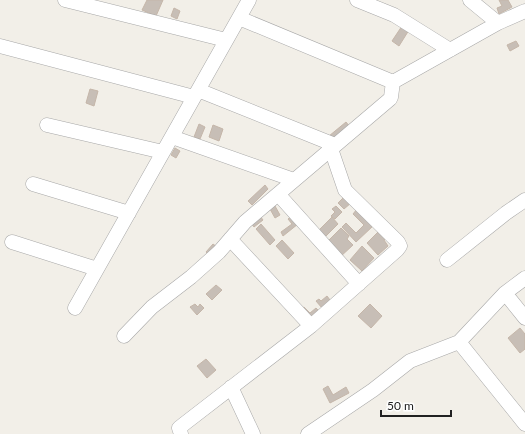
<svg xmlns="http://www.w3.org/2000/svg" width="525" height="434" font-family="Lato,sans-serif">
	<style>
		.building { fill: #c7beb6; stroke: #c5b6a9 }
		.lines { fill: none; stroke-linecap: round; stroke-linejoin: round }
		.minor-casing { stroke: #a8a8a8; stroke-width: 15 }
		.minor { stroke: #fff; stroke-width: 14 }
	</style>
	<rect width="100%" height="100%" fill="#f2efe8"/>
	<path class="building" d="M147,0H163L156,16L142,10Z
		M499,0H508L512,7L499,14L497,8L502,6Z
		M174,8L180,11L177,19L171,16Z
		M402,26L409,30L399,46L392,41Z
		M516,41L519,46L510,51L507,45Z
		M90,89L98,91L94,106L86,103Z
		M346,122L350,127L333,140L329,136Z
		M199,124L205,127L200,139L194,137Z
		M213,125L223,129L219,141L209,137Z
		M175,148L180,151L176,158L171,155Z
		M265,185L268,189L252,205L248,201Z
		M344,197L351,203L344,209L338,203Z
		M275,206L280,215L275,218L270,209Z
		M336,206L342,212L335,219L331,216L335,212L332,209Z
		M357,209L373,226L356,242L342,227L346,223L356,233L364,225L353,214Z
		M260,216L263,220L254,227L251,223Z
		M292,216L298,224L283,236L281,232L292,224L288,219Z
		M332,217L338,224L322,240L316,233Z
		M261,224L275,240L270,245L256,229Z
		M341,228L349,236L347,239L353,245L339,258L328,241Z
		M380,230L386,237L384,240L388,246L378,255L367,243Z
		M282,240L294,253L288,259L276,246Z
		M213,244L217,247L210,256L206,252Z
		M362,246L374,258L362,271L350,260Z
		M216,285L222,290L212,300L206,294Z
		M327,296L330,300L322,308L316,301L319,299L321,301Z
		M195,304L198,307L200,304L204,308L197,315L190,307Z
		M370,304L382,316L371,328L358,316Z
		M304,307L310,313L316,308L318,310L309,318L301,309Z
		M520,328L525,334V349L520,353L508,338Z
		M206,359L216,370L207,378L197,366Z
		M328,386L333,395L346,387L349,393L330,403L323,389Z"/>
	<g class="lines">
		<defs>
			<path id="minor" d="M65,0L226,40
				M357,0L394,15L450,50
				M470,0L498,23
				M239,18L393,82
				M0,46L194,97
				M198,90L335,145
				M47,125L163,152
				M172,137L294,180
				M33,184L129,213
				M278,194L359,284
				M230,239L311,326
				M12,242L97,269
				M447,260L506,213L525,200
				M505,293L525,318
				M75,308L249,0
				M124,336L152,307L191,277L219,252L245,222L390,99L391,97L393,82L498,23L525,11
				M459,342L525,424
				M231,387L253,434
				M181,434L179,428L184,424L311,326L397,250L400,246L398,242L345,190L331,149
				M308,434L373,390L410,361L459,342L505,293L525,278"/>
		</defs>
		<use href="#minor" class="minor-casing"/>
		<use href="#minor" class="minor"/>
	</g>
	<path d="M381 410v6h70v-6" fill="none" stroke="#212121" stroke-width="2"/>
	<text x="387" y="410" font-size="12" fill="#212121" stroke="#ffffff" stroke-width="3" paint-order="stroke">50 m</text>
</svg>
